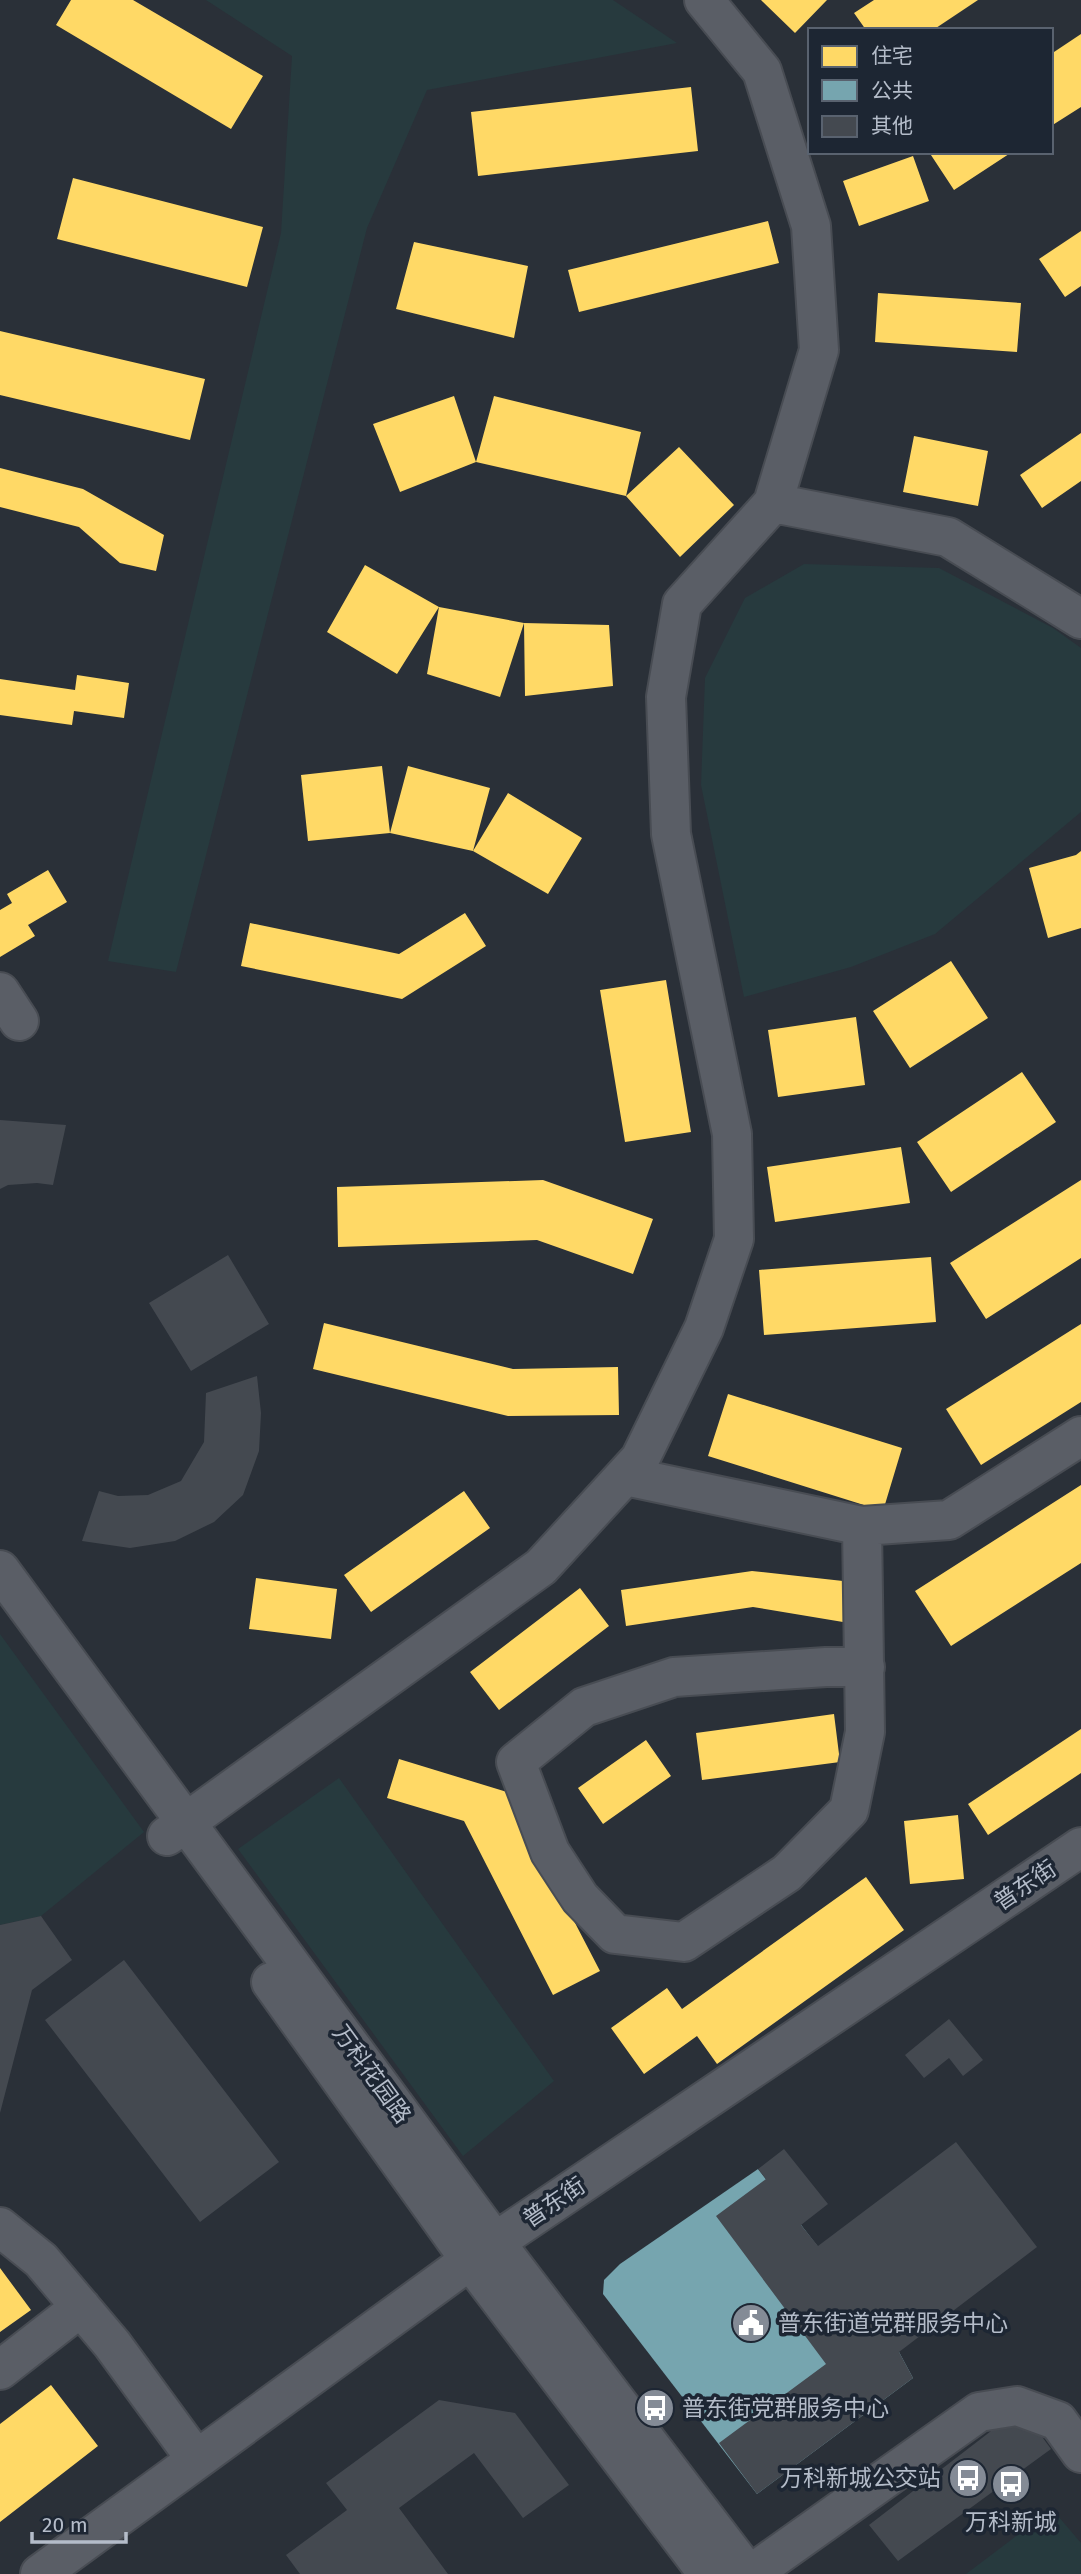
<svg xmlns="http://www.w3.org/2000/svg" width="1081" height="2574" font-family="'Fira Sans','Noto Sans SC',sans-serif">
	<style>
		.green { fill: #273a3e }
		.homes { fill: #ffd966 }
		.public { fill: #76a5af }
		.building { fill: #444950 }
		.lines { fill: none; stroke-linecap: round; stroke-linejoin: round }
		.minor-casing { stroke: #484c53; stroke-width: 42 }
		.minor { stroke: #5a5e66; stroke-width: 38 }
		.labels { text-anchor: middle; stroke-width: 7; stroke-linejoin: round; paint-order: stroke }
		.street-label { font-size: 23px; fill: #b4bcc9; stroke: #1d2633 }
		.poi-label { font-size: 23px; fill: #b4bcc9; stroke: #1d2633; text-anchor: start }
	</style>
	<rect width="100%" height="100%" fill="#2a3038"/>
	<path class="green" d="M206,0H613L677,43L427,90L367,228L176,972L108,961L281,233L292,56Z
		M804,564L939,568L1053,628L1081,648V812L935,934L851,967L744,997L701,785L705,678L745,598Z
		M0,1634L144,1832L41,1916L0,1925Z
		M339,1778L554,2081L463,2156L238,1849Z
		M1052,2509L1081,2543V2574H966Z"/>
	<path class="homes" d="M71,0H133L263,76L231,129L56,25Z
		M761,0H827L795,33Z
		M874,0H978L933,30H866L854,13Z
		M1081,34V107L1051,126V54Z
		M691,87L698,151L478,176L471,112Z
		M929,152H1012L954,190Z
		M913,156L929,201L859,226L843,181Z
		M73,178L263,227L247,287L57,239Z
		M768,221L779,263L579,312L568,270Z
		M1081,231V286L1065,297L1039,259Z
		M414,242L528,266L514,338L396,309Z
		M878,293L1021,303L1017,352L875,342Z
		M0,331L205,379L190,440L0,395Z
		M454,396L476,462L400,492L373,424Z
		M494,396L641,432L626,496L476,462Z
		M1081,433V481L1042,508L1020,475Z
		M914,436L988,451L978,506L903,492Z
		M679,447L734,505L680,557L626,496Z
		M0,468L83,489L164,535L156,571L120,563L79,527L0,507Z
		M365,565L439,607L397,674L327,632Z
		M439,607L524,623L500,697L427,674Z
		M524,623L609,625L613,686L525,696Z
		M77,675L129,683L124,718L74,711L72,725L0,715V679L75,690Z
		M382,766L390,833L308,841L301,775Z
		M408,766L490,788L473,851L508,793L582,838L548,894L473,851L390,833Z
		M1081,851V928L1048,938L1029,868L1076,855Z
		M48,870L67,902L28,925L35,936L0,957V910L12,903L7,894Z
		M465,913L486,946L402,999L241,966L250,923L399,954Z
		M951,961L988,1018L910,1068L873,1011Z
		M666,980L691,1132L625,1142L600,990Z
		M856,1017L865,1085L778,1097L768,1030Z
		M1022,1072L1056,1122L951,1192L917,1142Z
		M901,1147L910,1203L775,1222L767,1167Z
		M543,1180L653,1219L633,1274L537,1240L338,1247L337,1187Z
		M1081,1180V1258L986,1319L950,1263Z
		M931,1257L936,1322L764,1335L759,1270Z
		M324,1323L513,1369L618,1367L619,1415L508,1416L313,1369Z
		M1081,1324V1402L981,1465L946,1409Z
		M728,1394L902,1448L883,1511L708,1456Z
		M1081,1485V1563L951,1646L915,1591Z
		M464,1491L490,1528L371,1612L344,1575Z
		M752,1571L843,1581L849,1623L753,1607L626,1626L621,1590Z
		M256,1578L337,1589L331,1639L249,1629Z
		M580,1588L609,1626L499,1710L470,1672Z
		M834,1714L840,1762L702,1780L696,1733Z
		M1081,1729V1773L988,1835L968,1804Z
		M646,1740L671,1776L603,1824L578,1788Z
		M399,1759L507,1792L600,1971L553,1995L464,1821L387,1798Z
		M958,1815L964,1879L910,1884L904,1821Z
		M866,1877L904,1930L717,2064L697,2036L644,2074L611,2028L667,1988L682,2009Z
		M0,2268L31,2310L0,2332Z
		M51,2385L98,2446L0,2522V2424Z"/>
	<path class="public" d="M758,2169L899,2352L913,2378L757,2494L603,2294L604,2280L620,2264Z"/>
	<path class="building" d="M0,1120L66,1125L53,1185L37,1183L8,1185L0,1189Z
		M228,1255L269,1324L191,1371L149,1303Z
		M257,1376L261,1413L259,1451L243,1495L214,1522L175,1541L130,1548L82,1541L99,1491L118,1496L148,1495L181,1481L204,1442L206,1393Z
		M41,1916L72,1960L32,1990L0,2113V1925Z
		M124,1960L279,2162L200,2222L45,2020Z
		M949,2019L983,2060L963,2076L949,2058L924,2078L905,2055Z
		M956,2142L1037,2247L899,2352L913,2378L757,2494L719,2443L826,2364L716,2216L766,2179L758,2169L784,2149L828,2204L801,2225L818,2246Z
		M439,2400L515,2413L569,2485L523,2518L474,2453L399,2508L448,2574H300L286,2555L347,2510L326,2483Z
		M1021,2408L1051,2449L898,2561L869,2525Z"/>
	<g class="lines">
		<defs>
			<path id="minor" d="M773,503L948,537L1081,619
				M0,992L19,1021
				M625,1476L862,1526L949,1520L1081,1436
				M862,1526L865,1732L849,1810L787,1873L684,1942L615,1934L580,1898L550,1852L516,1762L584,1707L674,1677L826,1667H865
				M0,1570L495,2242L748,2574
				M167,1836L541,1567L640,1459L704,1328L734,1239L732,1134L671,834L666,697L682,604L773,503L819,350L811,226L762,71L704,0
				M271,1982L470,2260L708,2574
				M0,2227L41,2260L112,2344L196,2459
				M0,2370L81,2307
				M40,2574L495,2242L1081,1847
				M751,2574L979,2412L1017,2406L1058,2421L1081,2453"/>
		</defs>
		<use href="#minor" class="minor-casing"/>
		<use href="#minor" class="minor"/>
	</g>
	<defs>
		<symbol id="civic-disc" viewBox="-11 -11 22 22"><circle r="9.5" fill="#848b96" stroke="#1d2633"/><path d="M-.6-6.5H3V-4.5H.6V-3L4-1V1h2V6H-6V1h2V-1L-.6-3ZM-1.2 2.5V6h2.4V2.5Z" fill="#fff"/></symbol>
		<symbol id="bus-disc" viewBox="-11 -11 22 22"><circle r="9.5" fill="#848b96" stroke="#1d2633"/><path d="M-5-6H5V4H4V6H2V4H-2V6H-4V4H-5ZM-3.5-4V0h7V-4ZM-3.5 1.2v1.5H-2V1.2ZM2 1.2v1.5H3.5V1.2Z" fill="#fff"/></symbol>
	</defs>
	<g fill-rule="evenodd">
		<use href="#civic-disc" x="729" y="2301" width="44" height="44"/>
		<use href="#bus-disc" x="633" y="2386" width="44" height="44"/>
		<use href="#bus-disc" x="946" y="2456" width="44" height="44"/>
		<use href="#bus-disc" x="989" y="2462" width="44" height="44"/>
	</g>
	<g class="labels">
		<g class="street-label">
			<text transform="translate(1025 1885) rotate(-34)" y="8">普东街</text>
			<text transform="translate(372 2074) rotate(54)" y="8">万科花园路</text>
			<text transform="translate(554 2202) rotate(-34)" y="8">普东街</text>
		</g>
		<g class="poi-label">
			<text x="778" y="2331">普东街道党群服务中心</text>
			<text x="682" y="2416">普东街党群服务中心</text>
			<text x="941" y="2486" text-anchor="end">万科新城公交站</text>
			<text x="1011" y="2530" text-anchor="middle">万科新城</text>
		</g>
	</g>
	<rect x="808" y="28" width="245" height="126" fill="#1d2633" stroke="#59626f" stroke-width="2"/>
	<rect x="822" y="46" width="35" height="21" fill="#ffd966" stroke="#59626f" stroke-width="2"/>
	<text x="871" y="63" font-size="21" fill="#b4bcc9">住宅</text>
	<rect x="822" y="80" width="35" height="21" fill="#76a5af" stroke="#59626f" stroke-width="2"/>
	<text x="871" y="98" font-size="21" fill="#b4bcc9">公共</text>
	<rect x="822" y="116" width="35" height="21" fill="#444950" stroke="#59626f" stroke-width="2"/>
	<text x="871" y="133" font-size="21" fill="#b4bcc9">其他</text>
	<path d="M32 2532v10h94v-10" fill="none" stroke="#b4bcc9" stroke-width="3.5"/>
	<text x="42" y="2532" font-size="21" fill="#b4bcc9" stroke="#1d2633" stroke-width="5" paint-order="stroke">20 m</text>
</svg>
